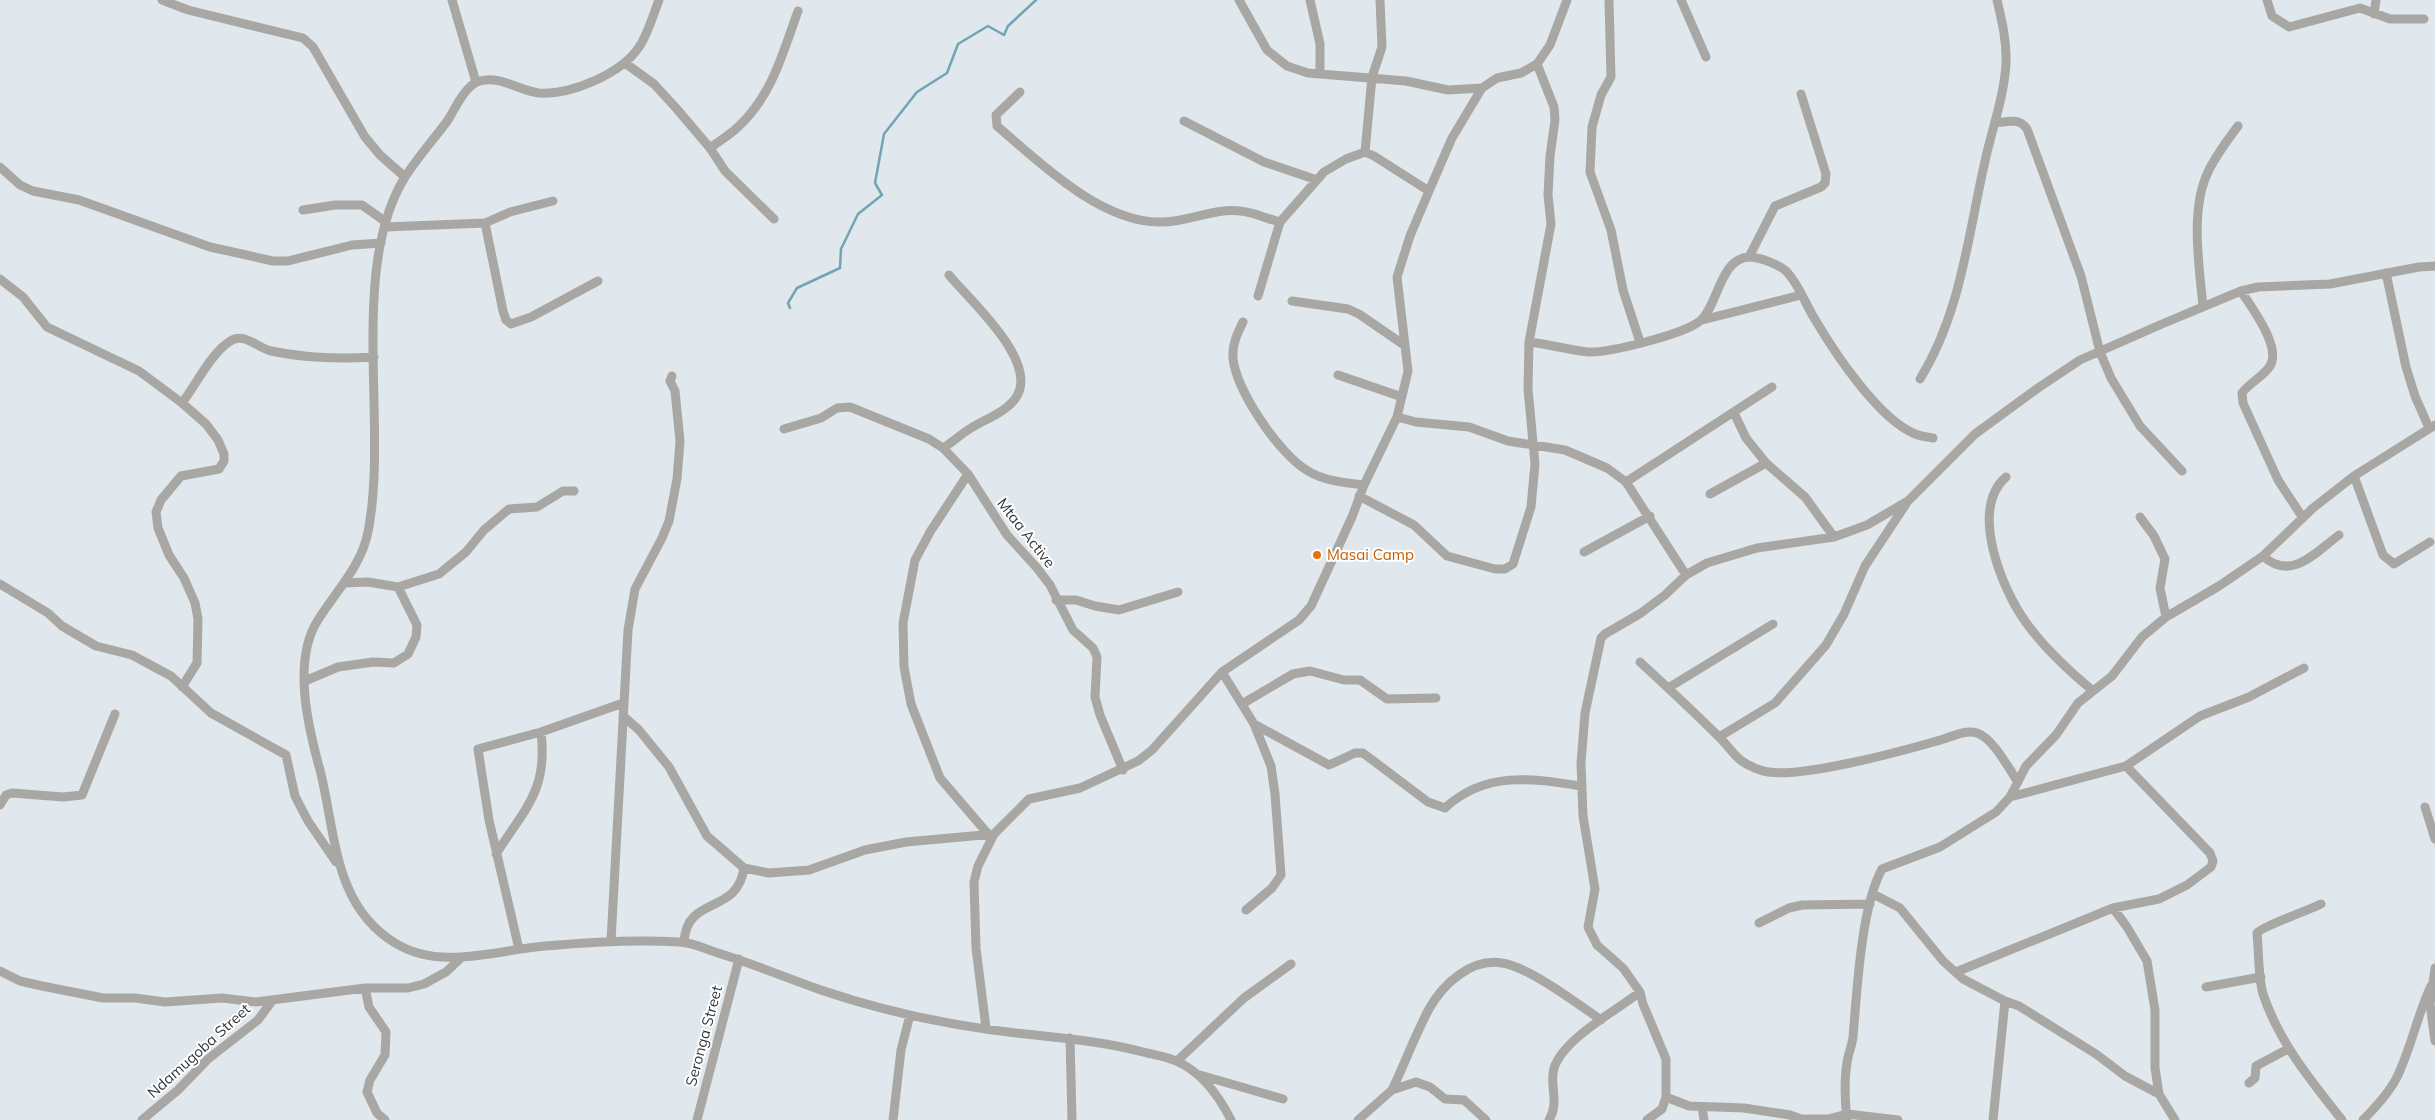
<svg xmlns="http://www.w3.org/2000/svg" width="2435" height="1120" font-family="Mulish,sans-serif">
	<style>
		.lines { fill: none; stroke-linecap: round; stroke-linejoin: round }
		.stream { stroke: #71a4b5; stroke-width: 2.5 }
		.street { stroke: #a9a7a4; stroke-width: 9 }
		.food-dot { fill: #e8710a; stroke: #fff; stroke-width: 2 }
		.labels { text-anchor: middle; stroke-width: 4; stroke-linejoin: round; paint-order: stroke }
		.street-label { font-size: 15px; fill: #343739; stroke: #fff }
		.food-label { font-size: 15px; fill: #c56008; stroke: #fff; text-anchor: start }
	</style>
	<rect width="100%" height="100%" fill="#e0e7ed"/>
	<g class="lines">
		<path class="stream" d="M790,308L788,303L797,288L840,268L841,249L858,214L882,195L875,183L884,134L917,92L947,73L958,44L988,26L1004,35L1008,26L1036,0"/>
		<path class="street" d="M162,0L188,10L303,38L313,47L365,137L380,155L405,177
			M452,0L476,82
			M659,0C653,15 648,34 639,47C621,74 571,95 539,93C520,91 499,75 480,81C476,82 473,84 471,86C461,94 455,109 448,120C434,139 418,157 405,177C348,269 389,426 368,532C361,567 336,591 318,620C292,660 308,727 320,770C336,833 333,905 395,943C440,971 496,950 545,946C589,942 635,939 679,942C692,942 705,949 718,953C754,964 789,979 824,991C892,1014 964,1028 1035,1035C1073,1039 1110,1043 1147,1053C1156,1055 1167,1057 1176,1061C1202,1072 1219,1096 1231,1120
			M1239,0L1267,50L1287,66L1308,73L1406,81L1448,90L1482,88
			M1310,0L1320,44V73
			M1609,0L1611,77L1601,95L1592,127L1590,172L1611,230L1623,290L1640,342
			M1681,0L1706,57
			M2267,0L2272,16L2289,27L2360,8L2390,19H2424
			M2374,14L2376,0
			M625,63L654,84L676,108L710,148L725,171L774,219
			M1020,92L996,115L997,126C1039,162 1101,223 1161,222C1188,222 1213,208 1240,211C1253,212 1267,219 1280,222
			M1184,121L1264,162L1317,180
			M1995,123C2008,122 2019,117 2027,129L2081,276L2100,352L2111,378L2140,426L2182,471
			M710,148C719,141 730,135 738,127C772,96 783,52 798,11
			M1365,152L1372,77L1382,47L1380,0
			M0,167L20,185L33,191L79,200L210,247L273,261H288L352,245L381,243
			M303,210L335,205H362L386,222
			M485,223L503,311L506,320L511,324L531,317L598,281
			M385,227L485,223L510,212L553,201
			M1749,257L1775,206L1821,187L1825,183L1826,174L1801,94
			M2386,273L2406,367L2415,396L2429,428
			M0,279L23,297L47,327L139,371L182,403L206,424L218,440L224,454V461L219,469L181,476L161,500L156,512L158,528L169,555L184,578L195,603L198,619L197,663L182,687
			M2241,291C2251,307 2282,347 2270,366C2263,377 2250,382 2242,393L2243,403L2278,480L2303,518
			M1258,296L1280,222L1324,172L1346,159L1365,152L1374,156L1429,191
			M1292,301L1348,309L1359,314L1404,345
			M2203,306C2199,265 2190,209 2208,172C2216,155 2227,141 2238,126
			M1702,320L1801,295
			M1243,322C1237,334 1232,345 1233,358C1236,391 1280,455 1308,471C1324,481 1346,483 1364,485
			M1529,342C1548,344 1569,350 1588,352C1610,353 1684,334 1700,321C1718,306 1720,258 1749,257C1760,257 1780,265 1787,272C1800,286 1806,306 1816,321C1836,355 1879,419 1915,434C1920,436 1927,437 1933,438
			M1338,375L1402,397
			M1920,379C1962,311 1968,233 1986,157C1993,126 2004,96 2006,64C2007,42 2002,21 1997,0
			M182,403C196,385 212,351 232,340C245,333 258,348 271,351C304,358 340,359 374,357
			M1734,413L1746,438L1766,463L1805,497L1834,537
			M1397,417L1416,422L1469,427L1508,441L1565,450L1607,468L1626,482L1686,575
			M784,429L821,418L837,408L850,407L929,439L943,448L968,474L1007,535L1037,568L1050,585L1073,630L1093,648L1097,657L1095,697L1100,715L1123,770
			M943,448C953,442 961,434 971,428C986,419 1004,413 1015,399C1042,363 969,300 949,275
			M968,474L930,532L915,560L903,623L904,667L911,704L940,778L988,834
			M2354,476L2383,555L2394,564L2430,542
			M2006,477C1969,509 2002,589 2025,621C2043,647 2068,670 2092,690
			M1626,482L1772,387
			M1710,494L1766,463
			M1359,496L1414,525L1447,556L1495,569H1505L1513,564L1531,507L1535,464L1528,389L1529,342L1551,224L1548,195L1550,156L1555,120L1554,107L1537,64
			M2140,517L2154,536L2165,559L2160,588L2166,617
			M1584,552L1650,516
			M2263,556C2291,582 2316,552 2339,535
			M345,583L368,582L398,587L439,574L466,552L484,530L509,509L537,507L563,491H574
			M0,584L48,613L62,626L96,646L132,655L171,676L211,713L286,755L295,796L308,821L336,862
			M1056,600H1076L1095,606L1119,610L1178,592
			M1640,662C1666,686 1692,710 1717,735C1735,752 1734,761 1760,770C1790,782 1902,751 1937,741C1950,738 1964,729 1977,733C1993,738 2009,769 2018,782
			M1222,672L1254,724L1271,766L1275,794L1281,875L1272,888L1246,910
			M305,681L338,667L373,662L394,663L408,654L416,637L417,625L398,587
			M1668,688L1773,624
			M1242,704L1293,674L1310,671L1344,680H1360L1387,699L1436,698
			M623,716L639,730L669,767L707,836L744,868L769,873L809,870L865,850L906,842L994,834
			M1254,724L1329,765L1355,753H1363L1428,802L1445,808C1485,771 1531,778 1581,786
			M1719,737L1775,703L1826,645L1844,614L1865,566L1906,504
			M2010,797L2126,766L2200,716L2249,697L2304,668
			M0,805L6,795L12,793L63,797L82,795L115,714
			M2425,807L2435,839
			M496,854C525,808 548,791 541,732
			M1873,894L1900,908L1943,961L1963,979L2005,1001L1993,1120
			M2321,904C2309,910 2261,927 2257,933C2259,952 2258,976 2263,994C2279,1042 2311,1081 2342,1120
			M2113,908L2127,927L2147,961L2155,1010V1068L2159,1094L2175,1120
			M1759,923L1789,908L1802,905L1870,904
			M611,941L628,630L635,589L662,538L669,521L677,479L680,441L675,391L670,381L672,376
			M684,941C688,894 737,916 744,868
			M519,949L489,820L478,749L541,732L623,703
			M2435,968L2430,1004L2435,1041
			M0,971L20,981L42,986L103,998H135L165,1002L222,998L256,1002L365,988H408L424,984L446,972L462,957
			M1956,972L2113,908L2159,899L2187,885L2211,867L2213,861L2210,853L2126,766
			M2206,987L2261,977
			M365,988L369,1007L386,1032L385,1055L370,1080L367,1092L377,1113L385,1120
			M2005,1001L2019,1006L2096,1054L2125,1076L2159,1094
			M986,1028L976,948L974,882L978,866L994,834L1029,799L1080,788L1138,761L1152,750L1222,672L1299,620L1311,606L1352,517L1364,485L1397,417L1408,371L1397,277L1410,236L1429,191L1452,138L1482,88L1497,78L1521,73L1537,64L1550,45L1567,0
			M1070,1038L1072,1120
			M1177,1061L1244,998L1291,964
			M1200,1075L1283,1099
			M2249,1083L2255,1078L2256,1066L2288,1049
			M1392,1090C1405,1063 1415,1035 1429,1009C1443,984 1471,958 1502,963C1529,967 1578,1004 1601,1020
			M1666,1097L1689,1106L1744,1108L1790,1115L1801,1119H1828L1847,1114L1898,1120
			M1702,1107L1704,1120
			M142,1120L178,1090L208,1059L258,1020L272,1001
			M697,1120L739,959
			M893,1120L901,1050L910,1015
			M1358,1120L1392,1090L1416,1082L1430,1087L1445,1099L1464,1100L1486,1120
			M1549,1120C1560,1102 1549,1086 1554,1068C1564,1038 1616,1011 1640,992
			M1647,1120L1662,1109L1666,1097V1059L1643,1004L1640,992L1623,968L1597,945L1588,927L1595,889L1583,816L1581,763L1585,713L1601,638L1605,634L1641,613L1665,595L1686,575L1707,563L1757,548L1834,537L1867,525L1908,501L1975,434L2038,388L2080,360L2162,324L2241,291L2258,287L2330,284L2419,267L2435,266
			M1847,1120C1845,1102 1844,1081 1847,1063C1848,1054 1852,1046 1853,1037C1857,991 1861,907 1882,869L1940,847L1996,812L2010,797L2026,766L2056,735L2078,703L2112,676L2142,637L2166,617L2219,586L2263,556L2313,508L2354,476L2435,425
			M2363,1120C2375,1108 2389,1093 2397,1077C2411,1048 2417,1016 2431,986"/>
	</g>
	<circle class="food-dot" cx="1317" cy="555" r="5"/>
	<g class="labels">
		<g class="street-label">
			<text transform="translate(1026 533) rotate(52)" y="5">Mtaa Active</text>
			<text transform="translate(704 1036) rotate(-75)" y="5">Seronga Street</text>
			<text transform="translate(199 1051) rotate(-42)" y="5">Ndamugoba Street</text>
		</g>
		<g class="food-label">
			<text x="1327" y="560">Masai Camp</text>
		</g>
	</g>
</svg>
